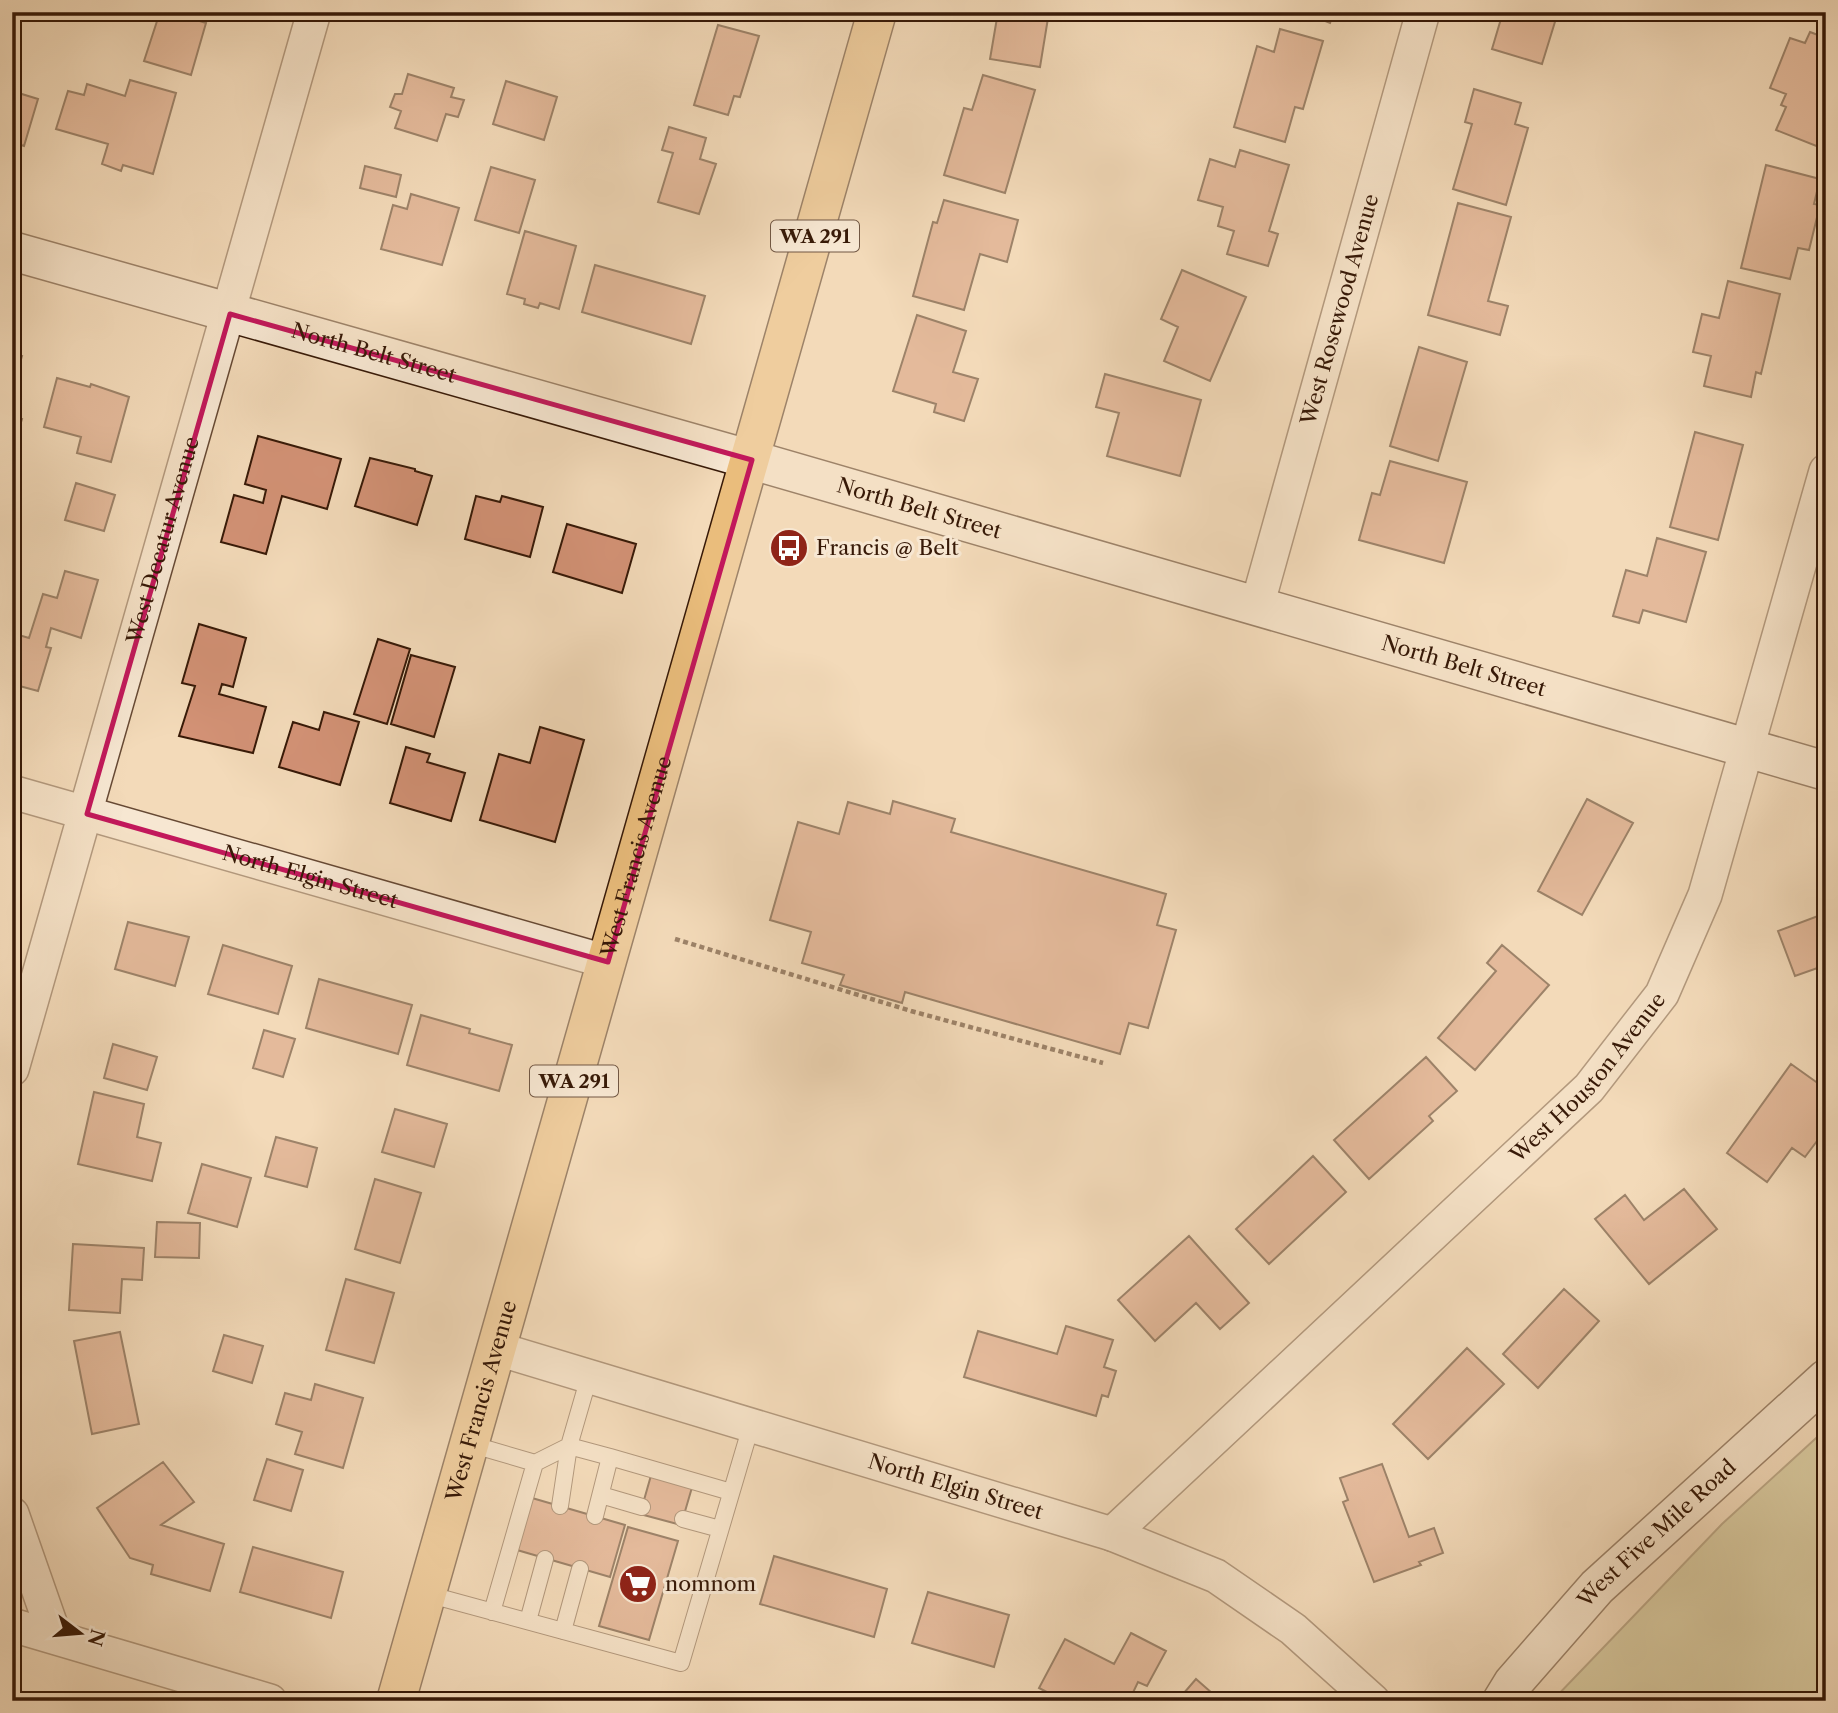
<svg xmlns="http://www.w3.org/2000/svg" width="1838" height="1713" font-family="'Libre Caslon Text',serif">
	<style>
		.green { fill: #c0be8b; stroke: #7c6c49; stroke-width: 2 }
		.building { fill: #d39276; stroke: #371907; stroke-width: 2 }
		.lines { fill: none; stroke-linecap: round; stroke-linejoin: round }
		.lane-casing { stroke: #664934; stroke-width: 18 }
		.street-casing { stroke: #664934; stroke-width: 36 }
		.secondary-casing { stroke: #371907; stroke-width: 41 }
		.primary-casing { stroke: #371907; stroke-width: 41 }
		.path { stroke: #371907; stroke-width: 4.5; stroke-dasharray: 5 3.5; stroke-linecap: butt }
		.lane { stroke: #f7e7d2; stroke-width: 16 }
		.street { stroke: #f7e7d2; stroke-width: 33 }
		.secondary { stroke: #f7e7d2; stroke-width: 38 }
		.primary { stroke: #eabd7c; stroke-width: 38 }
		.marked { fill: none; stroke: #c2185b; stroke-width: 5; stroke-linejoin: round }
		.labels { text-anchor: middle; stroke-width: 6; stroke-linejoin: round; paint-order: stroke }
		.shield { fill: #f7e7d2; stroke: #715744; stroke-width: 2 }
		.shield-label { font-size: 19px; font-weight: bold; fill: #371907 }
		.street-label { font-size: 21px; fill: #371907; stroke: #f7e7d2 }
		.poi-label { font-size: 21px; fill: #371907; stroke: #f7e7d2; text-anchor: start }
	</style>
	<rect width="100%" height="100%" fill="#f3dab9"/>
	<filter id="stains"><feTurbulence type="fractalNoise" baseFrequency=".00286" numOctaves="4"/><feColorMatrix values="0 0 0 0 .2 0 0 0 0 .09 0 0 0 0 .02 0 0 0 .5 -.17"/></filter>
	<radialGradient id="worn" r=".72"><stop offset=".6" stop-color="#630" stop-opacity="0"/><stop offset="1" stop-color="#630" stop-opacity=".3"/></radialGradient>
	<path class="green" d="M1826,1429V1701H1552L1722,1524Z"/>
	<path class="building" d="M160,12H171L206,23L191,75L144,61Z
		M998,12H1049L1040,67L990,59Z
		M1303,12H1334L1330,23Z
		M1503,12H1558L1542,64L1492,49Z
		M718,25L759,36L740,97L734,96L728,115L694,105Z
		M1280,29L1323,41L1303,109L1295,107L1285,142L1234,127L1257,46L1274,52Z
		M1810,32L1826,38L1824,149L1776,130L1786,107L1781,105L1786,94L1770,88L1790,38L1805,43Z
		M408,74L454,88L451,97L464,100L458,117L446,114L437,141L395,128L401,111L390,107L395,94H402Z
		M983,75L1035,90L1005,193L944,175L964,108L972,110Z
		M130,80L176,93L153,174L123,165L121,171L102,164L108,144L56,129L68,91L84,95L87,84L125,96Z
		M506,81L557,97L544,140L493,124Z
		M1474,89L1521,103L1515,124L1528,128L1506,205L1453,189L1472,124L1465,122Z
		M12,91L38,99L24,146L12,142Z
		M669,127L706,138L700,159L716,164L699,214L658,202L673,153L662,150Z
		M1240,150L1289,165L1269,231L1278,234L1268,266L1227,254L1234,231L1218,226L1223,207L1198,200L1210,159L1235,167Z
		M1766,165L1820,179L1814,204L1820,205L1809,250L1798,248L1790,279L1741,268Z
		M365,166L401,175L396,197L360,188Z
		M491,167L535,180L519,233L475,220Z
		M411,194L459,208L442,265L381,249L393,205L407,209Z
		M944,200L1018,220L1007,262L980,254L964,310L913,296L933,222L937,223Z
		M1458,203L1511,217L1488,301L1508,306L1500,335L1428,315Z
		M525,231L576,246L559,309L540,303L538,308L524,304L525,299L507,294Z
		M595,265L705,296L691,344L582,312Z
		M1182,270L1246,297L1210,381L1164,361L1178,327L1161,319Z
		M1728,281L1780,294L1761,374L1756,372L1751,397L1704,386L1711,356L1693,352L1702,314L1719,318Z
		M917,315L966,331L953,372L978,379L964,421L934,412L936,404L893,391Z
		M1419,347L1467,362L1438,461L1390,446Z
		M12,353L22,356L12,390Z
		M1105,374L1201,400L1180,476L1107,456L1119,413L1096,407Z
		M57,378L90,387L91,384L129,397L111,462L77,453L81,437L44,427Z
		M12,416L22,419L12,451Z
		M1695,432L1743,445L1718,540L1670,527Z
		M258,436L341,459L327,509L282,496L266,554L221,542L234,495L263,503L266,490L245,484Z
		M370,458L415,469V471L432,476L417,525L355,506Z
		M1390,461L1467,482L1444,563L1359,540L1372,493L1380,495Z
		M76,483L115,495L104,531L65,520Z
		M476,496L500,502L502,496L543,507L530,557L465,539Z
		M567,524L636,544L622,593L553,572Z
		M1657,538L1706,552L1686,622L1643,610L1639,623L1613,616L1626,570L1647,576Z
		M65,571L98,580L81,638L51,628L46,647L51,648L38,691L12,684V633L29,638L43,594L57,598Z
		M199,624L246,638L233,687L222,684L219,694L266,707L253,753L179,736L195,686L182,683Z
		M378,639L410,649L387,724L354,714Z
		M411,655L455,667L434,737L391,724Z
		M324,712L359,722L340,785L279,767L293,722L319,730Z
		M540,727L584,740L555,842L480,820L499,754L530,763Z
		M406,747L430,754L427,762L465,773L451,821L390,803Z
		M1587,799L1633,823L1582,915L1538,891Z
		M893,801L955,819L951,832L1166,894L1157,925L1176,930L1148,1028L1129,1023L1120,1054L905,992L902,1003L840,985L844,975L802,963L811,932L770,920L798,822L839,834L848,802L890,814Z
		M1826,913V965L1795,976L1778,931Z
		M128,922L189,937L175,986L115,969Z
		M223,945L292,966L278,1014L208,994Z
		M1502,945L1549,985L1475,1070L1438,1038L1496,971L1487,963Z
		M319,979L412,1005L398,1054L306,1028Z
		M421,1015L470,1029L469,1033L512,1045L499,1091L407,1065Z
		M264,1030L295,1039L283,1077L253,1068Z
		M113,1044L157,1057L147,1090L104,1078Z
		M1426,1057L1457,1091L1429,1116L1433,1121L1369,1179L1334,1140Z
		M1791,1064L1826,1089V1129L1805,1157L1792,1148L1767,1182L1727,1153Z
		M94,1092L144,1104L137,1137L161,1143L152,1181L78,1164Z
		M395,1109L447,1124L434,1167L382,1152Z
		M276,1137L317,1148L307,1187L265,1176Z
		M1313,1156L1346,1192L1269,1264L1236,1229Z
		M202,1164L251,1178L237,1227L188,1213Z
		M375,1179L421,1193L400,1263L355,1249Z
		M1684,1189L1717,1229L1649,1284L1595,1219L1625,1195L1644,1220Z
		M157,1222L200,1223L199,1258L155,1257Z
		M1189,1236L1249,1303L1220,1329L1196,1303L1155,1341L1118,1300Z
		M73,1244L144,1248L142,1280L122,1279L120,1313L69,1310Z
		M346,1279L394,1293L374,1363L326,1350Z
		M1564,1289L1599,1321L1538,1388L1503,1354Z
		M1066,1326L1113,1340L1104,1367L1116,1371L1108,1397L1102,1395L1096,1416L964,1377L978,1331L1057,1354Z
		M120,1332L139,1424L92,1434L74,1341Z
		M224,1335L263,1346L252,1383L213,1371Z
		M1467,1348L1504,1384L1428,1459L1393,1424Z
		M315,1384L363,1398L343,1468L295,1454L302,1432L276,1424L285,1393L311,1400Z
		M267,1459L303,1470L291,1511L254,1500Z
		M163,1462L194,1502L161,1525L224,1544L210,1591L151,1574L153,1565L130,1558L97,1508Z
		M1382,1464L1409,1537L1434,1528L1443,1553L1419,1562L1421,1565L1374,1582L1343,1502L1348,1500L1340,1478Z
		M652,1472L693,1484L681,1525L640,1514Z
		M532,1498L625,1525L610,1577L517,1550Z
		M628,1527L678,1541L649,1640L599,1626Z
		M253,1547L343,1572L331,1618L240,1592Z
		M774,1556L887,1589L874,1637L760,1604Z
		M928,1592L1009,1615L994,1667L912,1643Z
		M1131,1633L1166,1651L1147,1686L1138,1682L1129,1701H1064L1039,1688L1065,1639L1114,1664Z
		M1196,1679L1221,1701H1177Z"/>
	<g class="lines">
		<defs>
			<path id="lane" d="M470,1444L535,1463
				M610,1457L731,1492
				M601,1495L642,1507
				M560,1506L569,1446L610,1457L595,1516
				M683,1519L720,1529
				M427,1594L681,1663L751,1426
				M492,1612L535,1463L569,1446L589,1377
				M528,1621L545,1559
				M563,1631L580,1569"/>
			<g id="street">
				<path id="s1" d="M1257,606L1423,12"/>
				<path id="s2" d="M12,792L608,962"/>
				<path id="s3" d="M12,1069L314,12"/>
				<path id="s4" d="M498,1349L1112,1534L1216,1576L1293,1629L1373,1701"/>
				<path d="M12,1514L55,1637"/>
				<path id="s5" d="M1112,1534L1589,1088L1662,994L1705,895L1826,471"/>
				<path d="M12,1625L270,1701"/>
			</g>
			<g id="secondary">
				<path id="s6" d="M12,251L752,460L1826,771"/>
				<path id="s7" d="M1502,1701L1513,1683L1597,1587L1826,1379"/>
			</g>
			<g id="primary">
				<path id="s8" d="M396,1701L877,12"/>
			</g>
		</defs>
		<use href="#lane" class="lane-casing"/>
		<use href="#street" class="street-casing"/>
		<use href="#secondary" class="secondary-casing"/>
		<use href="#primary" class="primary-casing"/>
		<path class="path" d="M675,939L911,1011L1103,1063"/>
		<use href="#lane" class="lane"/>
		<use href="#street" class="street"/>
		<use href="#secondary" class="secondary"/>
		<use href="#primary" class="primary"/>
	</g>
	<path d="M0 0H1838V1713H0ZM230,314L752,460L608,962L87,814Z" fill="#f3dab9" fill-opacity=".55" fill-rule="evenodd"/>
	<path class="marked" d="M230,314L752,460L608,962L87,814Z"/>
	<defs>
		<symbol id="bus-disc" viewBox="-11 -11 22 22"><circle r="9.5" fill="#8f2418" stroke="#f7e7d2"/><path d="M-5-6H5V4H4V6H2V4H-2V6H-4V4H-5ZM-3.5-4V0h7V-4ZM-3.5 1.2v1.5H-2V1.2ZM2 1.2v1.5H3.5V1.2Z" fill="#fff"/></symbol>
		<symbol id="supermarket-disc" viewBox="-11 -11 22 22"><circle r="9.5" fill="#8f2418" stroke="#f7e7d2"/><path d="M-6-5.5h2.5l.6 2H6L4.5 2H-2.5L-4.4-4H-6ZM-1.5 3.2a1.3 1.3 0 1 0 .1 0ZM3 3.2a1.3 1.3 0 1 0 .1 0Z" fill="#fff"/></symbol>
	</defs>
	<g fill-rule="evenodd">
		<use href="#bus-disc" x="767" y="526" width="44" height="44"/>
		<use href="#supermarket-disc" x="616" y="1562" width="44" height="44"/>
	</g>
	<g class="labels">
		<g class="shield">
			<rect x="771" y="220.5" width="88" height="31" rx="5"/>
			<rect x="530" y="1065.5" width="88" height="31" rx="5"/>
		</g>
		<g class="shield-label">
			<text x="815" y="243">WA 291</text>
			<text x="574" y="1088">WA 291</text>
		</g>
		<g class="street-label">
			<text dy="7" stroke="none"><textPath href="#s1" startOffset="308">West Rosewood Avenue</textPath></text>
			<text dy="7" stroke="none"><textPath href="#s6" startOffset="376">North Belt Street</textPath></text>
			<text dy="7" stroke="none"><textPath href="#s6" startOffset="943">North Belt Street</textPath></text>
			<text dy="7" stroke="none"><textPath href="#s3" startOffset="550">West Decatur Avenue</textPath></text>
			<text dy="7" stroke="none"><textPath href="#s6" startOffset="1510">North Belt Street</textPath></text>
			<text dy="7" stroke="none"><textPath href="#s8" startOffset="878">West Francis Avenue</textPath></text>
			<text dy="7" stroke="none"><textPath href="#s2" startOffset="310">North Elgin Street</textPath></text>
			<text dy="7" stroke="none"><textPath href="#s5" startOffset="660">West Houston Avenue</textPath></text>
			<text dy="7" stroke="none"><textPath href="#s8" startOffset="312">West Francis Avenue</textPath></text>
			<text dy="7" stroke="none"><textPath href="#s4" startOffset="478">North Elgin Street</textPath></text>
			<text dy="7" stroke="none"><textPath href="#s7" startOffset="229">West Five Mile Road</textPath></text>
		</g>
		<g class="poi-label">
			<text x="816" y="555">Francis @ Belt</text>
			<text x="665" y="1591">nomnom</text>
		</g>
	</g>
	<rect width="1838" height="1713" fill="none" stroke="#f3dab9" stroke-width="42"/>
	<rect x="14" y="14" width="1810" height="1685" fill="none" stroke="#371907" stroke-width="3.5"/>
	<rect x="21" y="21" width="1796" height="1671" fill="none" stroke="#371907" stroke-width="2"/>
	<g transform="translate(80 1633) rotate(106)" stroke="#f7e7d2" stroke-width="5" paint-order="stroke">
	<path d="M0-5L12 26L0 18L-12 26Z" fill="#371907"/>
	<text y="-10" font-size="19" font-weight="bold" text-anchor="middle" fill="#371907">N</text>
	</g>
	<rect width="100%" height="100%" filter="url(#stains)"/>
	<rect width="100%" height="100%" fill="url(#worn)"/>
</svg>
